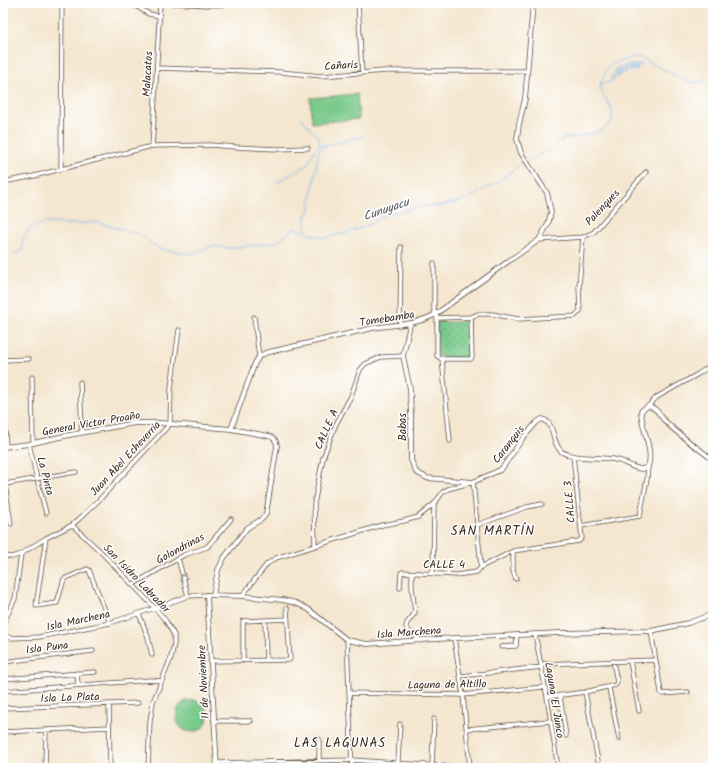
<svg xmlns="http://www.w3.org/2000/svg" width="716" height="771" font-family="Kalam,sans-serif">
	<style>
		.grass { fill: #78c98a; stroke: #5a7a54 }
		.park { fill: url(#park-dots); stroke: #5a7a54 }
		.lines { fill: none; stroke-linecap: round; stroke-linejoin: round }
		.stream { stroke: #7fb9f0; stroke-width: 1 }
		.minor-casing { stroke: #574639; stroke-width: 5 }
		.tertiary-casing { stroke: #574639; stroke-width: 5.5 }
		.minor { stroke: #fff; stroke-width: 3.5 }
		.tertiary { stroke: #fff; stroke-width: 4 }
		.oneway { stroke: #a79f9a }
		.labels { text-anchor: middle; stroke-width: 3; stroke-linejoin: round; paint-order: stroke }
		.street-label { font-size: 11px; fill: #3b2a1e; stroke: #fff }
		.water-label { font-size: 12px; font-style: italic; fill: #535c68; stroke: #fff }
		.quarter-label { font-size: 13px; letter-spacing: 1px; fill: #3b2a1e; stroke: #fff }
	</style>
	<defs>
		<pattern id="park-dots" width="8" height="8" patternUnits="userSpaceOnUse"><rect width="8" height="8" fill="#78c98a"/><path d="M2 2h.1M6 6h.1" fill="none" stroke="#64a370" stroke-width="1.8" stroke-linecap="round"/></pattern>
	</defs>
	<rect width="100%" height="100%" fill="#fff"/>
	<filter id="ink" filterUnits="userSpaceOnUse"><feTurbulence type="fractalNoise" baseFrequency=".025" numOctaves="2"/><feDisplacementMap in="SourceGraphic" scale="8" xChannelSelector="R" yChannelSelector="G"/><feConvolveMatrix kernelMatrix="1 2 1 2 8 2 1 2 1" color-interpolation-filters="sRGB"/></filter>
	<filter id="wash" filterUnits="userSpaceOnUse"><feTurbulence type="fractalNoise" baseFrequency=".012" numOctaves="4" result="noise"/><feDisplacementMap in="SourceGraphic" scale="16" xChannelSelector="R" yChannelSelector="G"/><feGaussianBlur stdDeviation="0.9" result="paint"/><feColorMatrix in="noise" values="0 0 0 0 0 0 0 0 0 0 0 0 0 0 0 0 0 1.4 0 .05"/><feComposite in="paint" operator="in"/></filter>
	<g filter="url(#wash)">
		<rect width="100%" height="100%" fill="#f4e6cf"/>
		<!-- grass -->
		<path class="grass" d="M357 94 359 119 312 123 310 98Z
			M176 716a16 16 0 1 1 32 0a16 16 0 1 1-32 0Z"/>
		<!-- park -->
		<path class="park" d="M436 322H468V358L438 357Z"/>
		<g class="lines">
			<!-- stream -->
			<path class="stream" d="M600 84 607 83 611 82V77L612 75 614 80 615 79V69H616L618 77 619 76V67L620 66 621 74H623L624 65 626 66 625 71 627 72 628 64H630V71H631L632 64H633V71H634L635 64H638L636 71 639 64H643V65
				M301 118C305 122 308 127 312 131 317 136 321 137 319 145H328
				M528 161 549 150 557 142 566 138 576 137 601 131 611 123 613 110C597 86 597 91 609 65L637 56 691 83 713 80
				M277 182 307 165 313 153 319 145
				M306 232V216L309 212 319 150 328 145 348 140 350 138 363 137
				M3 257 22 251 23 239 31 227 45 223 73 224 96 222 138 234 160 249 191 254 213 246 230 248 257 245 277 242 294 228 306 233 325 238 346 233 371 224 380 218 388 214 422 206H439L454 203 465 200 497 183 520 164 525 162"/>
		</g>
	</g>
	<g filter="url(#ink)">
		<g class="lines">
			<!-- minor casing -->
			<g class="minor-casing">
				<path id="minor" d="M131 3 149 14 159 16
					M172 3 206 5 287 3
					M358 3 362 73
					M157 68 280 72 322 76 385 71H527
					M152 146 154 118 160 3
					M61 169 62 3
					M3 182 30 177 152 146 210 145 236 147 277 149 308 148
					M539 240 583 237 594 232 646 172
					M434 263V311L437 318V356L442 359H471L472 357 471 317 437 318
					M254 317 259 357
					M471 317 478 314H492L518 319 575 316 580 311 579 287 583 237
					M400 324 401 247
					M442 359 450 441
					M3 360 29 359
					M32 377 33 442
					M80 382 82 432
					M3 395 6 447
					M648 406 657 397 698 374 713 364
					M29 444 37 479 46 513
					M11 524 5 484 76 472
					M72 525 102 553 155 608 166 621 174 635V644L171 658 153 702 150 721 148 768
					M477 525 527 507 542 504
					M581 526 640 516 647 479 648 466
					M46 538 36 606 57 603 64 579 87 569 89 570 110 623
					M315 545 314 504 323 458 335 426 351 396 360 370 365 364 381 357 403 356
					M513 551V571L516 579
					M3 556 12 557 21 554 46 538 72 525 78 520 100 499 170 424 171 388 179 330
					M178 558 188 596
					M412 573V587L415 613 407 623 406 627C409 634 416 633 420 641
					M433 574 434 504
					M132 585 184 555 207 547 231 519
					M400 588 401 573 402 572 456 575 477 572 481 567 513 551 579 541 582 538 573 456
					M242 596 267 564 276 558 382 525 404 521 418 517 434 504 443 492 448 489 473 482 481 567
					M139 614 148 637 152 655
					M265 620 266 660
					M3 624 15 599 21 554
					M651 631 661 692 662 694 688 692
					M535 634 547 697 558 768
					M3 635 11 638 39 637 110 623 155 608 188 596 207 595
					M454 638 463 695 470 768
					M347 640 352 768
					M501 647 516 646 517 635
					M211 661 289 660 290 659 287 608
					M243 661V621L288 619
					M630 661 639 711
					M3 662 93 651
					M541 664 655 660
					M77 673 78 685
					M461 676 542 667
					M3 679 95 672
					M609 688 619 739
					M3 691 151 680 162 681
					M585 692 598 761
					M349 693 463 695 544 687
					M560 696 566 736
					M547 697 585 692 616 685 617 682 613 661
					M109 704 110 768
					M3 708 138 703
					M214 721H251
					M467 729 550 721
					M3 732 109 727
					M319 761V739
					M398 762 400 724
					M216 763 352 760 470 768
					M432 765 434 719
					M45 768 46 730"/>
			</g>
			<!-- tertiary casing -->
			<g class="tertiary-casing">
				<path id="tertiary" d="M410 324 403 356 410 389 411 417V460L416 472 427 478 473 482 500 470 503 467 523 438 537 422 542 419C556 423 551 444 562 452 576 460 601 456 617 460 626 462 633 469 643 469L648 466C654 451 641 427 641 411L648 406C657 408 659 414 664 420 678 435 697 447 713 460
					M231 429 255 363 259 357 265 353C301 345 337 336 373 328 396 324 414 326 436 314L510 260 539 240 548 224 551 212 547 193 521 153 517 139 519 124 525 99 533 3
					M3 447 29 444 64 436 135 423H160L231 429 269 436C275 438 276 440 277 446L266 514 262 519 247 528 224 558 218 570 213 595
					M217 768 207 595 242 596 283 600 296 603 308 609 347 640 367 644 436 639 560 633 651 631 688 623 713 614"/>
			</g>
			<!-- minor -->
			<use href="#minor" class="minor"/>
			<!-- tertiary -->
			<use href="#tertiary" class="tertiary"/>
		</g>
		<!-- one-way arrows -->
		<defs><path id="oneway-chevron" d="M-2-3.5L2.5 0L-2 3.5" fill="none" stroke-width="1.6" stroke-linecap="round" stroke-linejoin="round"/></defs>
		<use class="oneway" href="#oneway-chevron" transform="translate(183 577) rotate(-105)"/>
	</g>
	<g class="labels">
		<!-- street labels -->
		<g class="street-label">
			<text transform="translate(341 65) rotate(-4)" y="4">Cañaris</text>
			<text transform="translate(147 74) rotate(-87)" y="4">Malacatos</text>
			<text transform="translate(602 207) rotate(-47)" y="4">Palenques</text>
			<text transform="translate(387 318) rotate(-9)" y="4">Tomebamba</text>
			<text transform="translate(91 423) rotate(-10)" y="4">General Victor Proaño</text>
			<text transform="translate(402 427) rotate(-90)" y="4">Babas</text>
			<text transform="translate(326 429) rotate(-66)" y="4">CALLE A</text>
			<text transform="translate(508 444) rotate(-52)" y="4">Caranquis</text>
			<text transform="translate(125 458) rotate(-47)" y="4">Juan Abel Echeverria</text>
			<text transform="translate(46 476) rotate(76)" y="4">La Pinta</text>
			<text transform="translate(569 502) rotate(-95)" y="4">CALLE 3</text>
			<text transform="translate(180 548) rotate(-28)" y="4">Golondrinas</text>
			<text x="444" y="568">CALLE 4</text>
			<text transform="translate(137 578) rotate(46)" y="4">San Isidro Labrador</text>
			<text transform="translate(78 620) rotate(-12)" y="4">Isla Marchena</text>
			<text transform="translate(409 632) rotate(-4)" y="4">Isla Marchena</text>
			<text transform="translate(47 647) rotate(-7)" y="4">Isla Puna</text>
			<text transform="translate(203 682) rotate(-93)" y="4">11 de Noviembre</text>
			<text transform="translate(447 684) rotate(-1)" y="4">Laguna de Altillo</text>
			<text transform="translate(70 697) rotate(-2)" y="4">Isla La Plata</text>
			<text transform="translate(555 700) rotate(81)" y="4">Laguna El Junco</text>
		</g>
		<!-- water labels -->
		<g class="water-label">
			<text transform="translate(386 209) rotate(-19)" y="4">Cunuyacu</text>
		</g>
		<!-- quarter labels -->
		<g class="quarter-label">
			<text x="493" y="535">SAN MARTÍN</text>
			<text x="340" y="747">LAS LAGUNAS</text>
		</g>
	</g>
	<!-- margin -->
	<rect width="716" height="771" fill="none" stroke="#fff" stroke-width="16"/>
</svg>
